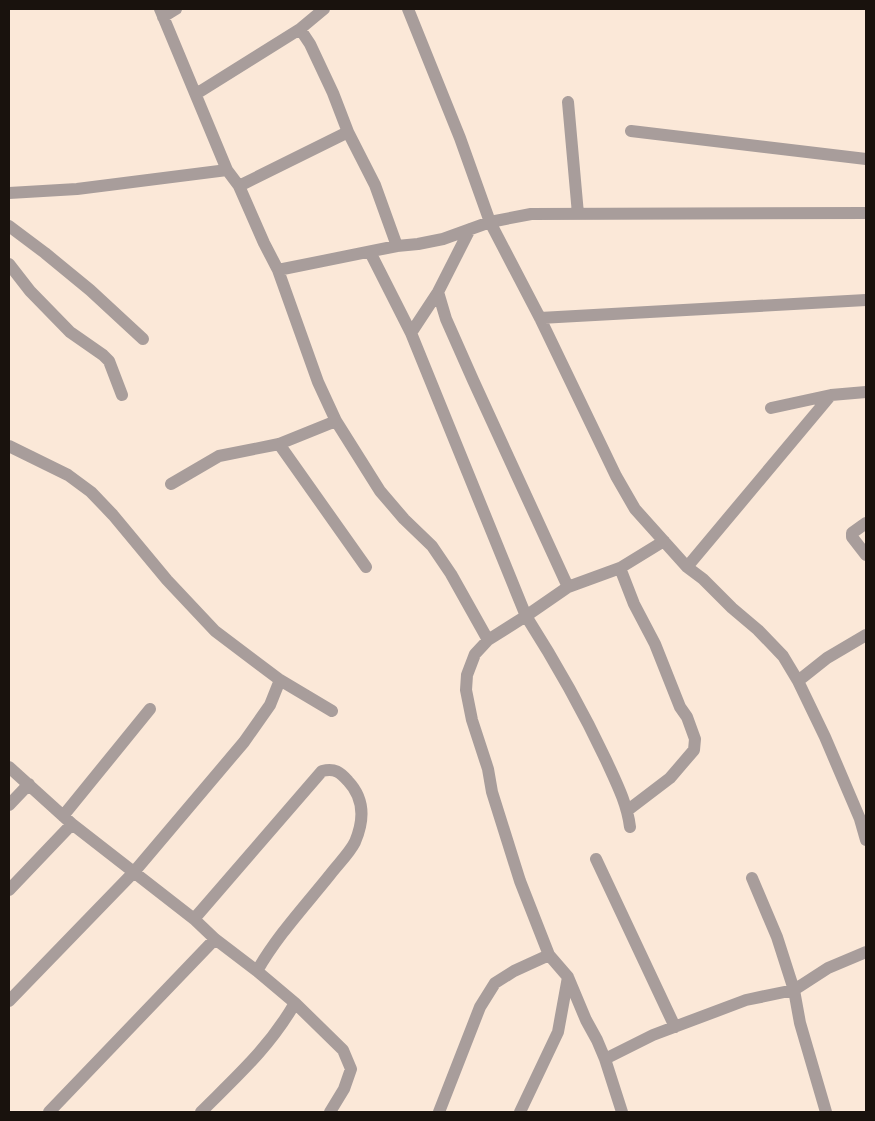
<svg xmlns="http://www.w3.org/2000/svg" width="875" height="1121" font-family="Inter,sans-serif">
	<style>
		.lines { fill: none; stroke-linecap: round; stroke-linejoin: round }
		.minor { stroke: #a89d9b; stroke-width: 12 }
	</style>
	<rect width="100%" height="100%" fill="#fbe8d8"/>
	<g class="lines">
		<!-- minor -->
		<path class="minor" d="M160 9 227 170 239 186 264 243 278 270 318 382 336 421 380 491 404 519 432 546 451 574 488 640
			M408 9 460 138 490 222 540 318 616 476 635 509 687 567 703 579 732 608 758 630 783 656 798 681 825 737 860 819 866 840
			M163 17 176 9
			M300 29 324 9
			M196 94 300 29 310 44 333 93 348 132 375 185 397 246
			M568 102 578 214
			M631 131 866 159
			M239 186 348 132
			M9 193 77 189 227 170
			M9 226 45 253 90 290 143 339
			M470 229 438 292 411 333 526 616 488 640 475 654 467 675 466 690 472 720 488 769 492 792 520 881 549 955 568 977 586 1020 597 1040 605 1059
			M370 252 411 333
			M9 264 30 291 70 332 103 355 109 361 122 395
			M278 270 397 246 418 244 443 239 490 222 531 214 866 213
			M438 292 446 319 473 380 568 587
			M540 318 866 300
			M771 408 831 395 866 392
			M279 444 366 567
			M9 446 68 475 91 492 113 515 167 580 215 631 280 680 332 711
			M171 484 219 456 279 444 336 421
			M866 523 852 533V537L866 555
			M687 567 831 395
			M620 568 634 604 655 644 680 707 687 717 695 739 694 750 670 778 628 810
			M798 681 827 658 866 635
			M9 767 72 824 194 919 215 939 257 971 295 1003 343 1050 351 1069 344 1089 330 1112
			M9 805 29 784
			M63 816 150 709
			M630 827C627 803 616 782 606 760 582 709 556 663 526 616L568 587 620 568 664 541
			M596 859 675 1027
			M752 878 777 937 794 990 800 1023 826 1112
			M9 890 72 824
			M194 919 322 771C335 768 340 772 348 781 365 799 364 821 355 842 349 854 337 865 329 876 304 907 277 936 257 971
			M9 1001 134 872 244 742 270 705 280 680
			M49 1112 215 939
			M201 1112C237 1076 269 1048 295 1003
			M439 1112 480 1007 495 983 514 971 549 955
			M520 1112 558 1032 568 977
			M622 1112 605 1059 653 1035 746 1000 794 990 828 968 866 952"/>
	</g>
	<!-- border -->
	<rect width="875" height="1121" fill="none" stroke="#19120d" stroke-width="20"/>
</svg>
